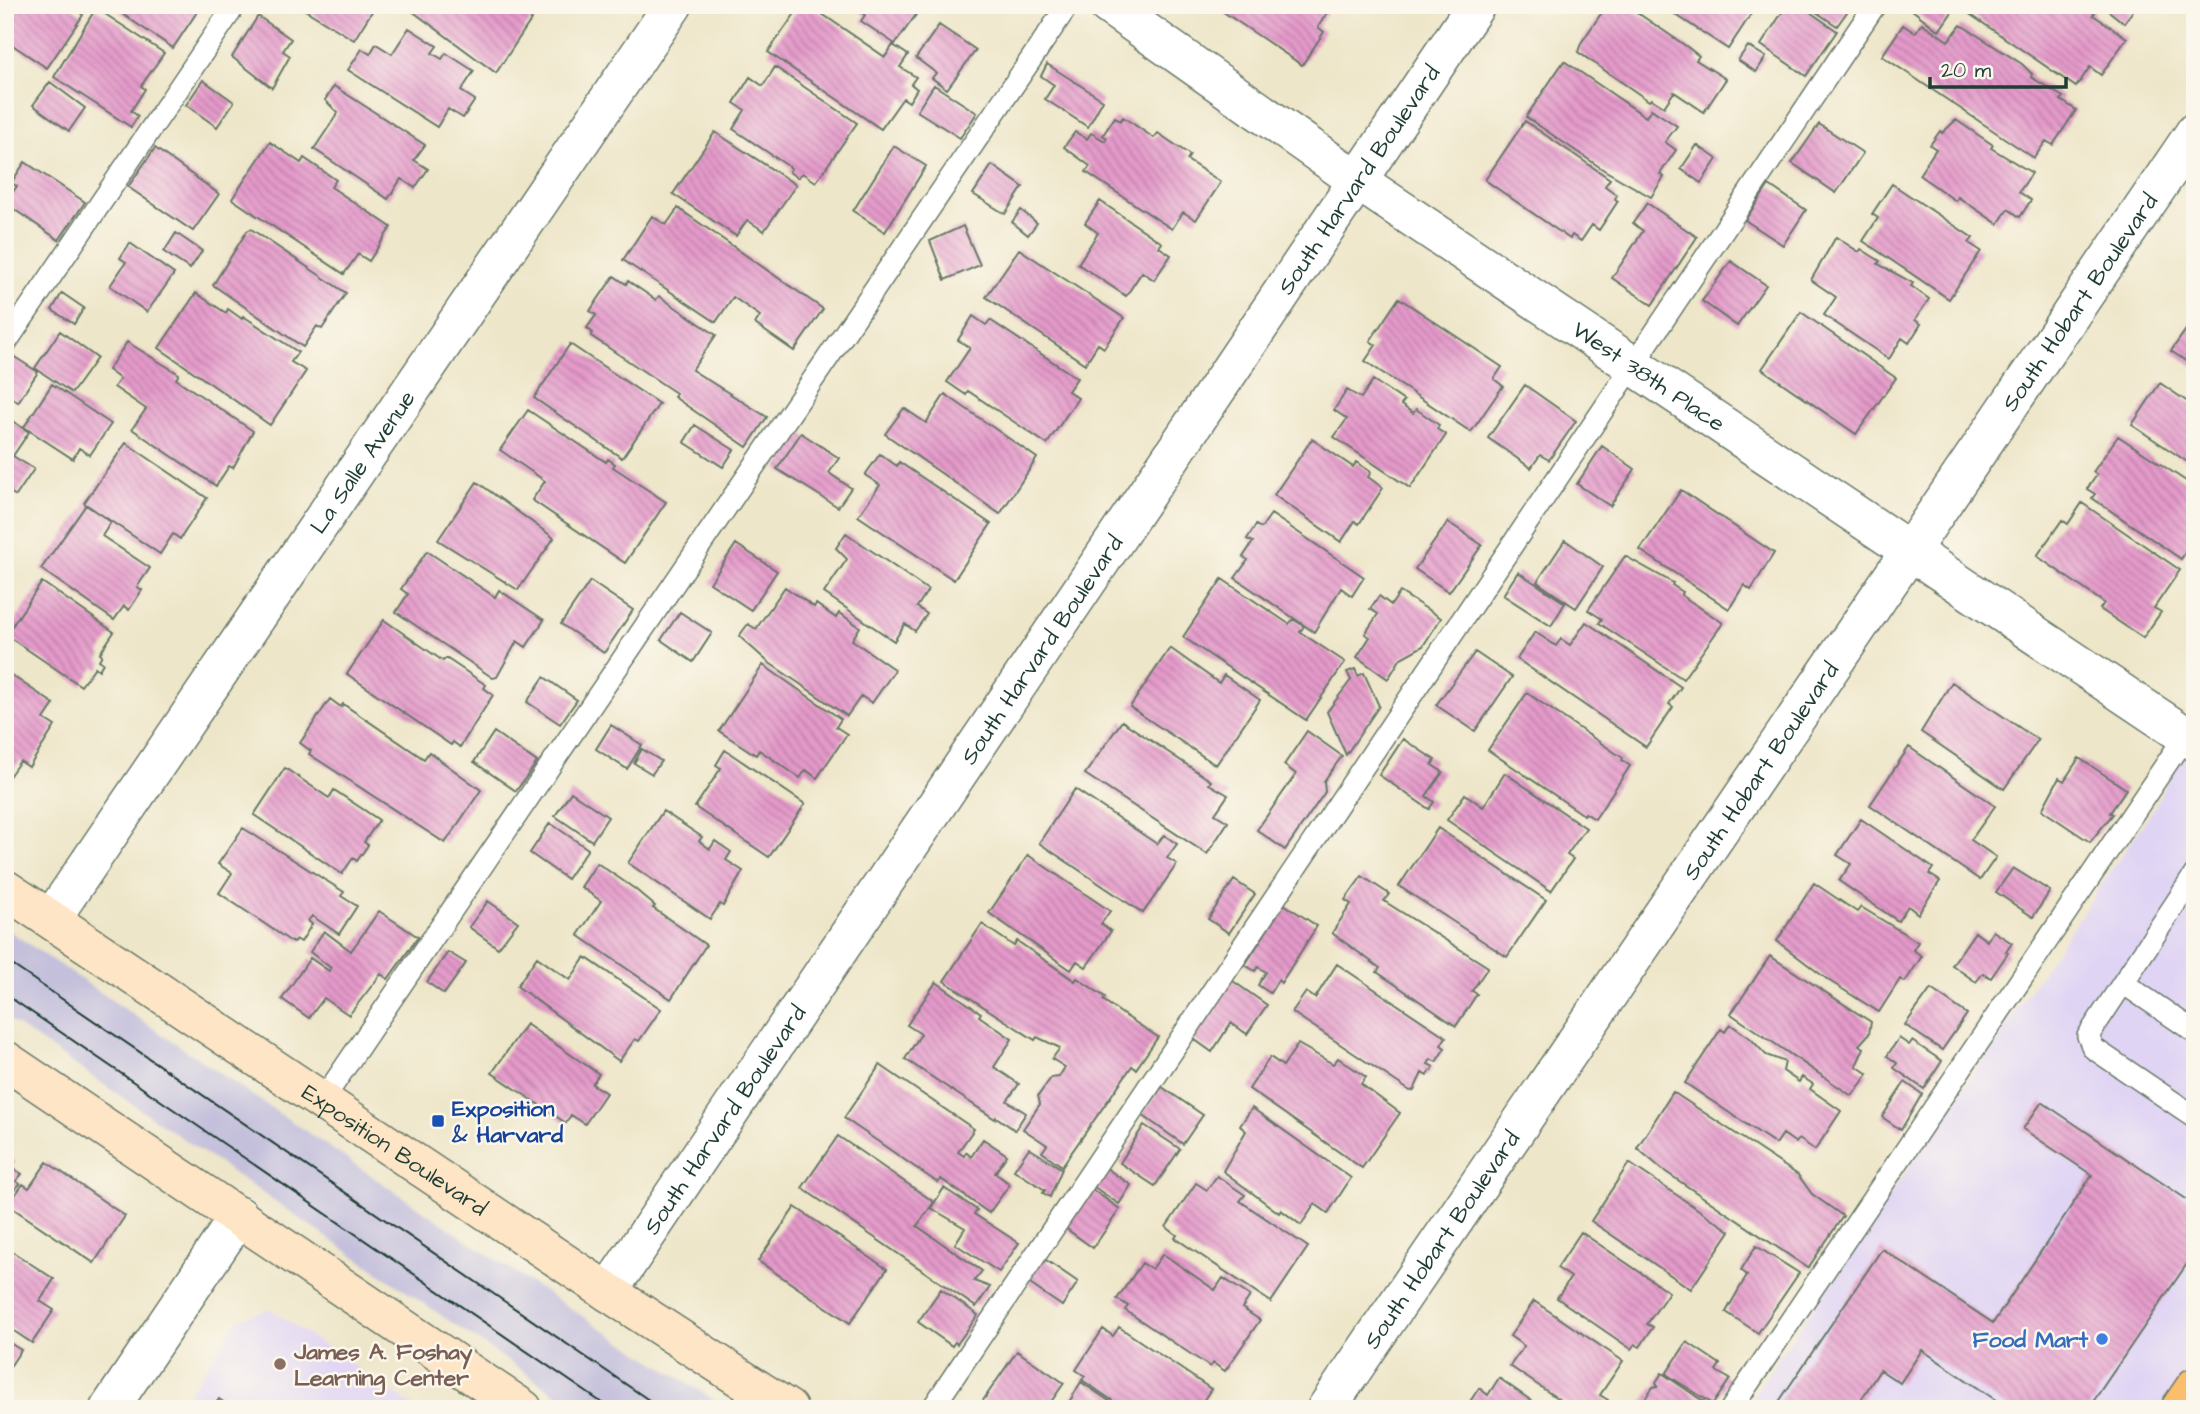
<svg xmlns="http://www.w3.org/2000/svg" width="2200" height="1414" font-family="'Architects Daughter',sans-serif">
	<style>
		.built { fill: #e0d4f4 }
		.railway { fill: #c4c0db }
		.building { fill: url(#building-back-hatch) }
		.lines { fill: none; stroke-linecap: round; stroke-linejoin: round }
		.lane-casing { stroke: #677868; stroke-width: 24 }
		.street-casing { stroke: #677868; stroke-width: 41 }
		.secondary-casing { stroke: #677868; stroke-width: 41 }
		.primary-casing { stroke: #677868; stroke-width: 41 }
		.lane { stroke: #fff; stroke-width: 21 }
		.street { stroke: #fff; stroke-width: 38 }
		.secondary { stroke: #fde5c5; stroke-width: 38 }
		.primary { stroke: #fabe6d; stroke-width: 38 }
		.tram { stroke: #1f3d34; stroke-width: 2 }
		.transit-dot { fill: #1a4fb4; stroke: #fbf7ec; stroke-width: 2.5 }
		.shop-dot { fill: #3f7fe0; stroke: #fbf7ec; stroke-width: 2.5 }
		.education-dot { fill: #8d6e63; stroke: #fbf7ec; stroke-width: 2.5 }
		.labels { text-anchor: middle; stroke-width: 5; stroke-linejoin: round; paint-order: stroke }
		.street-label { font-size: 23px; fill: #1f3d34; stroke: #fbf7ec }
		.transit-label { font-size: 23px; font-weight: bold; fill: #164399; stroke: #fbf7ec; text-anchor: start }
		.shop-label { font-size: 23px; font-weight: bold; fill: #366cbe; stroke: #fbf7ec; text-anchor: end }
		.education-label { font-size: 23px; font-weight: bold; fill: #785e54; stroke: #fbf7ec; text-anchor: start }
	</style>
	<defs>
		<pattern id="building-back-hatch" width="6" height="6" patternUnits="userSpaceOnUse" patternTransform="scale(1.75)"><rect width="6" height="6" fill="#e59aca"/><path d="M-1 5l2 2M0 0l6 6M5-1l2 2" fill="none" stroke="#b97fa5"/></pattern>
	</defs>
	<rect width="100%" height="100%" fill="#fbf7ec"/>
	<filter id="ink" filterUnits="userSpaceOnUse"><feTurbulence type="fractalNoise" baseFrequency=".0143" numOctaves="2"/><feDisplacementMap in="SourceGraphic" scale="14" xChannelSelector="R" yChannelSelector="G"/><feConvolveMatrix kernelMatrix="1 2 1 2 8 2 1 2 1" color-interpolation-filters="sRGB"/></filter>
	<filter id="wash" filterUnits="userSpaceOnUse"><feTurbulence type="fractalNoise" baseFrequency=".00686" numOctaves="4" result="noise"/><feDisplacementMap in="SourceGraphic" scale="28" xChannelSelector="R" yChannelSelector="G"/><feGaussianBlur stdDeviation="1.57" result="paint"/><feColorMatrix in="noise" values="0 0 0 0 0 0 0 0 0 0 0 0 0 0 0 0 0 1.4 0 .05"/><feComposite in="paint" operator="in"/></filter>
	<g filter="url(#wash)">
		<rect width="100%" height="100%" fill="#eee6c9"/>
		<!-- built -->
		<path class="built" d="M2195 722V1409H1744L2156 805 2186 736Z
			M270 1309 417 1409H178L239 1319Z"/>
		<!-- railway -->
		<path class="railway" d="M5 928 526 1280 728 1409H578L5 1017Z"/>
		<g id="blocks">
			<!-- building -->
			<path class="building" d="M5 5H68L83 15 47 68 5 40Z
				M109 5H193L199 9 173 48Z
				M297 5H376L354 40Z
				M404 5H514L533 17 496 73Z
				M801 5H809L885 57 893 45 908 55 900 67 916 77 911 84 917 89 909 102 903 98 881 129 768 52Z
				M850 5H923L895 44 861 21 865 15Z
				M1213 5H1332L1318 27 1324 32 1302 65Z
				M1607 5H1626L1686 46 1699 56 1696 60 1726 79 1704 112 1674 92 1664 107 1651 99 1649 101 1578 52 1581 43Z
				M1661 5H1757L1728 49Z
				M1787 5H1800L1837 31 1806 76 1761 45Z
				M1812 5H1852L1837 26 1810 8Z
				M1906 5H1948L1954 9 1939 31Z
				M1962 5H2085L2095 12 2093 15 2127 38 2101 75 2090 67 2076 87 1961 8Z
				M2101 5H2137L2124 23Z
				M96 8 164 53 141 86 145 89 131 111 138 116 131 127 54 77Z
				M258 16 291 39 283 51 290 56 272 88 232 57Z
				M1922 23 1948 41 1961 25 2022 64 2032 74 2031 77 2063 97 2061 100 2076 110 2053 145 2046 141 2034 158 1882 56 1903 25 1915 33Z
				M939 25 976 50 947 89 932 78 936 73 916 58Z
				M409 28 437 46 432 53 442 59 446 53 474 71 461 91 475 100 463 118 448 109 437 127 348 70 362 49 370 54 376 44 392 54Z
				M1748 46 1766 57 1756 72 1738 60Z
				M1564 61 1646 117 1651 109 1677 126 1665 142 1676 150 1660 174 1664 177 1651 197 1604 170 1526 117Z
				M1047 64 1103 100 1088 127 1045 99 1054 85 1041 76Z
				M775 67 857 123 816 182 802 173 798 178 789 172 791 168 733 129 745 110 734 103 750 77 763 86Z
				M203 80 234 102 217 127 186 105Z
				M50 82 85 108 69 131 33 105Z
				M934 85 977 113 960 138 917 111Z
				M334 86 425 145 414 160 428 169 415 188 401 179 388 199 314 149 338 113 325 100Z
				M1115 117 1120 121 1123 117 1154 138 1158 133 1190 155 1187 160 1221 182 1196 220 1183 212 1172 229 1086 172 1090 166 1064 147 1075 132 1087 139 1091 133 1105 141 1107 138 1103 135Z
				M1956 120 1993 145 1991 148 2032 173 2019 192 2031 200 2020 217 2008 209 1998 224 1958 197 1956 201 1919 175 1936 149 1930 145 1940 131 1942 133Z
				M1525 121 1610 179 1605 186 1617 195 1615 199 1618 201 1599 230 1592 225 1581 241 1572 235 1570 239 1485 180Z
				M1819 124 1863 153 1836 193 1792 163Z
				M715 132 796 185 764 231 747 220 736 236 673 194Z
				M270 142 301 163 304 158 336 180 331 187 391 227 369 261 358 254 344 274 232 199Z
				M1697 145 1717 159 1701 183 1681 169Z
				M894 146 926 166 885 232 853 211Z
				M155 148 219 194 193 231 128 187Z
				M25 162 85 202 59 240 5 203 17 186 11 183Z
				M992 165 1023 187 1005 214 973 194Z
				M1892 184 1973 238 1969 243 1981 251 1949 299 1863 241 1878 218 1872 214Z
				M1769 185 1806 210 1783 245 1745 220Z
				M1100 201 1162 243 1159 247 1171 255 1154 280 1142 272 1126 296 1078 264 1098 233 1085 223Z
				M1647 203 1697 237 1652 305 1612 278 1643 231 1633 223Z
				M678 208 823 309 794 351 755 324 760 316 733 297 716 322 623 260 652 216 666 225Z
				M1021 210 1037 223 1028 235 1012 222Z
				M963 226 980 265 945 280 930 241Z
				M251 229 346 293 322 329 317 326 303 347 213 285 247 231Z
				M176 233 202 251 190 269 164 252Z
				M1836 237 1859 252 1861 249 1880 261 1878 264 1913 283 1911 286 1929 299 1915 320 1921 324 1909 343 1902 338 1889 359 1824 315 1836 297 1811 280Z
				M130 243 174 274 147 312 110 286 126 262 120 258Z
				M1019 249 1124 318 1104 348 1098 344 1085 364 986 297Z
				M1731 261 1766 285 1737 326 1702 301Z
				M614 276 626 284 628 281 656 300 659 296 716 335 692 370 767 417 747 447 674 397 676 393 591 336 593 333 587 328 596 315 590 311Z
				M62 293 84 308 74 324 52 310Z
				M196 293 226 313 228 309 242 319 243 316 298 352 291 362 306 371 270 425 159 348Z
				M1399 298 1502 367 1494 379 1503 386 1471 432 1365 361 1376 345 1370 341Z
				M1801 312 1896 378 1856 434 1762 369Z
				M973 316 986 325 990 320 1077 378 1068 391 1078 398 1047 444 968 391 966 395 947 382 970 348 958 340Z
				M2195 317V367L2171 351Z
				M60 331 97 358 72 393 35 368Z
				M127 342 179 374 176 379 253 431 233 468 229 466 216 486 132 429 146 409 114 387 120 379 108 370Z
				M570 344 659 404 622 458 534 398Z
				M13 356 38 372 18 402 5 393V368Z
				M1373 380 1404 401 1401 405 1413 413 1416 409 1439 425 1437 429 1446 435 1410 488 1334 437 1347 419 1334 410 1347 390 1361 398Z
				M2160 383 2195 407V467L2132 425Z
				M52 384 111 424 90 455 79 448 73 459 24 427Z
				M1525 385 1576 421 1549 460 1540 455 1531 468 1488 438Z
				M945 394 1037 458 1000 514 885 434 904 408 926 423Z
				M528 410 606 462 608 459 615 464 613 467 666 502 625 563 532 500 545 481 500 450Z
				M5 416 29 432 13 456 34 469 16 496 5 489Z
				M695 425 734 450 723 467 684 442Z
				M801 433 839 458 829 473 851 488 838 507 777 469Z
				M2118 436 2195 487V538L2181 559 2092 498 2095 494 2087 489 2097 475 2093 472Z
				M1312 439 1353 467 1356 462 1371 472 1368 477 1383 488 1359 524 1355 521 1341 542 1274 495Z
				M126 443 207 498 180 539 173 534 160 554 84 503Z
				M1602 446 1635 469 1610 506 1577 484Z
				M880 454 897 466 899 462 991 524 954 580 858 516 880 485 865 475Z
				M477 482 554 538 518 590 438 540Z
				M1681 490 1774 553 1751 590 1744 585 1729 609 1640 550Z
				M2082 503 2180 570 2154 608 2161 612 2143 638 2100 609 2104 603 2037 556 2062 520 2068 524Z
				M86 505 111 522 102 536 150 568 137 587 142 590 129 610 124 606 114 620 41 569Z
				M1271 514 1364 577 1352 596 1341 588 1314 632 1235 578 1248 560 1243 557 1253 542 1247 539 1256 525 1261 528Z
				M1448 522 1482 545 1449 592 1415 569Z
				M846 533 928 590 917 607 927 614 915 631 905 624 894 641 824 593 847 559 836 548Z
				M1565 540 1603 567 1576 608 1537 582Z
				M736 544 777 571 751 610 710 583Z
				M427 551 495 597 499 590 544 620 526 647 517 641 497 677 493 678 396 612 408 594 401 589Z
				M1625 556 1673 583 1672 585 1683 592 1681 595 1723 623 1683 679 1599 623 1602 619 1588 610Z
				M1518 572 1565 603 1551 626 1503 595Z
				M1222 579 1289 624 1293 619 1304 626 1300 632 1345 662 1306 720 1183 637Z
				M590 581 633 610 604 653 561 624Z
				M42 582 114 632 100 653 102 655 99 660 103 663 99 670 95 667 81 686 6 635Z
				M785 587 814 607 816 604 836 618 839 613 860 627 852 640 895 670 872 703 861 696 847 716 768 662 739 636 748 624 756 629Z
				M1400 592 1441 618 1423 646 1401 658 1388 679 1357 657 1370 637 1365 634 1378 614 1370 609 1379 596 1391 605Z
				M680 612 712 633 693 662 661 640Z
				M384 620 443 661 446 658 486 685 484 688 493 695 460 747 453 742 451 745 347 674Z
				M1586 622 1681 687 1669 704 1673 707 1646 747 1517 659 1535 632 1556 646 1561 639 1570 645Z
				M1170 648 1219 683 1224 675 1260 700 1216 765 1130 707Z
				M1475 652 1512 677 1475 731 1436 705Z
				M763 665 841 719 836 727 847 734 817 778 806 770 800 778 759 750 756 755 719 731Z
				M1355 669 1358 676 1364 673 1379 706 1346 755 1327 712 1351 680 1347 672Z
				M5 671 54 704 44 719 55 726 29 767 20 761 5 782Z
				M544 677 577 700 560 724 527 702Z
				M1952 682 2038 740 2004 789 1921 732Z
				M1527 693 1623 758 1622 760 1630 766 1595 819 1585 813 1584 815 1488 750Z
				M330 699 341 707 343 704 424 759 429 752 481 790 445 843 309 754 311 751 300 743Z
				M1122 721 1211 781 1209 784 1228 795 1215 814 1228 822 1207 854 1085 774Z
				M611 725 642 745 627 769 596 749Z
				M1307 731 1342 756 1324 781 1325 792 1285 850 1257 830 1296 774 1284 765Z
				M494 732 537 762 516 791 474 762Z
				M1403 739 1435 760 1432 765 1443 772 1426 796 1434 802 1429 809 1379 775Z
				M1909 747 1995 806 1971 840 1996 857 1980 880 1870 805Z
				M642 749 661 761 652 774 634 763Z
				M725 750 805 804 769 857 695 807 721 768 716 765Z
				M2079 758 2126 789 2110 813 2113 814 2090 842 2042 810 2059 778 2064 781Z
				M285 768 329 798 334 790 379 820 364 842 368 845 357 861 353 858 342 874 254 815Z
				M1505 773 1586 828 1567 855 1573 859 1551 891 1447 820 1465 794 1483 807Z
				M1075 789 1157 844 1164 835 1177 844 1167 858 1177 864 1143 913 1039 843Z
				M571 792 608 817 592 841 555 816Z
				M663 811 702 837 699 841 710 849 715 841 731 852 726 860 743 871 723 906 720 904 710 919 628 863Z
				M1861 819 1933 868 1929 874 1940 881 1918 914 1908 906 1898 921 1839 881 1851 864 1837 855Z
				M550 823 588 849 567 879 530 853Z
				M243 828 344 892 341 896 357 906 339 934 312 916 308 921 312 924 301 942 296 939 293 943 219 893 232 873 218 864Z
				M1438 828 1546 900 1507 957 1399 886Z
				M1028 855 1110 911 1101 924 1111 931 1086 967 1077 961 1071 970 989 913Z
				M597 863 635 889 655 906 653 908 706 945 671 999 578 935 601 901 581 887Z
				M2013 868 2050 891 2033 917 1996 892Z
				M1362 876 1389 894 1384 901 1488 967 1472 991 1477 994 1456 1026 1377 972 1380 968 1332 933 1351 904 1345 900Z
				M1234 880 1255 894 1229 933 1208 919Z
				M1814 883 1857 912 1861 907 1918 942 1913 950 1922 956 1905 982 1900 979 1879 1012 1828 980 1777 941Z
				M488 901 518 922 498 948 469 927Z
				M1284 904 1317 926 1281 983 1278 980 1270 993 1258 985 1266 972 1258 967 1255 971 1245 965Z
				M379 911 418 937 388 979 381 974 349 1015 324 998 309 1018 282 999 310 958 329 971 331 968 310 952 324 931 351 951Z
				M982 924 1014 946 1017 941 1075 981 1077 978 1105 997 1103 1000 1121 1013 1158 1037 1136 1069 1132 1066 1062 1166 1042 1152 1047 1145 1023 1129 1040 1104 1038 1096 1051 1078 1059 1077 1065 1067 1052 1059 1060 1048 1037 1037 1035 1040 944 981Z
				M1993 931 2012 943 2006 952 2008 953 1991 978 1983 973 1976 982 1952 965 1975 932 1987 941Z
				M448 952 466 963 444 994 427 982Z
				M1770 956 1871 1022 1869 1034 1859 1045 1864 1048 1856 1066 1868 1074 1852 1096 1731 1014Z
				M537 957 570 980 585 957 661 1009 639 1041 635 1039 619 1061 517 986Z
				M1337 964 1446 1037 1441 1045 1445 1048 1436 1062 1431 1059 1428 1064 1434 1067 1427 1076 1422 1073 1414 1090 1410 1091 1292 1012 1306 992 1315 998Z
				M1230 979 1267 1005 1247 1034 1231 1023 1212 1052 1191 1037Z
				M936 982 981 1013 979 1016 1012 1039 994 1067 1019 1084 1007 1101 1026 1113 1015 1130 996 1117 995 1119 905 1059 921 1034 907 1025Z
				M1931 989 1967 1014 1942 1050 1905 1025Z
				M526 1024 599 1074 592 1084 606 1093 585 1124 571 1115 566 1123 492 1073Z
				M1730 1024 1751 1039 1766 1055 1785 1062 1783 1071 1799 1082 1802 1077 1813 1084 1810 1089 1841 1111 1815 1150 1799 1139 1796 1143 1783 1134 1776 1144 1685 1083 1721 1029 1725 1032Z
				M1899 1038 1909 1045 1912 1041 1942 1061 1924 1089 1894 1068 1897 1063 1887 1056Z
				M1298 1044 1333 1064 1338 1058 1366 1077 1361 1084 1400 1113 1362 1168 1249 1089 1270 1057 1283 1066Z
				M880 1065 974 1129 958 1152 964 1156 966 1152 971 1157 983 1139 1007 1155 995 1173 1010 1184 989 1213 941 1179 938 1183 844 1118Z
				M1905 1082 1922 1094 1901 1130 1882 1117Z
				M1162 1087 1203 1115 1183 1144 1142 1115Z
				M1673 1092 1798 1175 1812 1194 1843 1216 1808 1268 1663 1170 1637 1148Z
				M2042 1102 2195 1205V1252L2088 1409H2009L1922 1350 1900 1383 1880 1370 1855 1409H1774L1882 1249 1993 1323 2092 1175 2023 1129Z
				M1252 1108 1351 1178 1328 1213 1315 1204 1301 1225 1281 1210 1279 1213 1223 1171 1246 1131 1240 1126Z
				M1144 1125 1180 1149 1155 1186 1120 1163Z
				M838 1136 934 1202 917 1226 982 1271 974 1281 990 1287 976 1307 802 1188Z
				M1029 1148 1062 1169 1050 1197 1043 1193 1045 1190 1014 1170Z
				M5 1154 15 1162 11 1167 22 1174 16 1181 20 1184 5 1198Z
				M47 1162 125 1216 94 1263 8 1205 23 1184 29 1188Z
				M1629 1163 1730 1231 1691 1289 1591 1221Z
				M1106 1168 1131 1185 1119 1204 1094 1187Z
				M1217 1176 1245 1195 1240 1201 1308 1247 1271 1302 1175 1238 1177 1235 1166 1227 1196 1183 1207 1190Z
				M944 1188 977 1210 974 1214 1019 1243 999 1272 955 1244 965 1228 931 1208Z
				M1090 1188 1120 1209 1093 1248 1064 1227Z
				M795 1207 887 1269 850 1323 758 1261Z
				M1581 1232 1669 1292 1647 1324 1653 1327 1640 1347 1635 1344 1631 1349 1557 1298 1571 1277 1557 1268Z
				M1756 1246 1799 1273 1758 1333 1726 1312 1747 1275 1741 1270Z
				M5 1247 54 1279 40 1301 54 1310 32 1343 5 1325Z
				M1163 1254 1215 1290 1223 1278 1250 1296 1242 1308 1260 1320 1225 1371 1213 1363 1210 1367 1125 1310 1128 1306 1117 1299 1142 1263 1152 1269Z
				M1043 1258 1078 1282 1062 1306 1027 1282Z
				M941 1289 978 1315 957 1344 955 1342 952 1346 918 1322Z
				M1534 1301 1623 1361 1600 1395 1608 1400 1602 1409H1573L1510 1366 1524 1346 1510 1336Z
				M1119 1327 1211 1389 1198 1409H1125L1082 1380 1085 1376 1076 1370 1103 1329 1113 1336Z
				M5 1340 21 1350 5 1374Z
				M1687 1342 1720 1364 1716 1371 1730 1379 1713 1404 1666 1374Z
				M1017 1351 1064 1383 1046 1409H992L982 1402Z
				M1662 1373 1712 1407 1711 1409H1643L1642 1403 1653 1387 1658 1386 1656 1382Z
				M1499 1378 1543 1409H1465L1479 1388 1488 1395Z
				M1081 1382 1121 1409H1065Z
				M219 1399 233 1409H212Z"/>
		</g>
	</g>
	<g filter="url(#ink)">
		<use href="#blocks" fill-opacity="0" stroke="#677868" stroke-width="2"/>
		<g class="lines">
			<!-- lane casing -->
			<g class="lane-casing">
				<path id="lane" d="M5 344 235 5
					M2195 874 2088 1036 2093 1048 2195 1117
					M2123 983 2195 1032
					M322 1101 1068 5
					M932 1409 1875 5
					M1731 1409 2190 729"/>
			</g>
			<!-- street casing -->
			<g class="street-casing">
				<g id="street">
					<path id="s1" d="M1108 5 1358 181 2195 742"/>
					<path id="s2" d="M51 919 673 5"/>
					<path id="s3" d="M608 1292 1476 5"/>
					<path d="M109 1409 239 1216"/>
					<path id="s4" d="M1326 1409 2195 132"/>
				</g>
			</g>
			<!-- secondary casing -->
			<g class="secondary-casing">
				<g id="secondary">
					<path id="s5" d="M5 889 608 1292 788 1409"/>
					<path d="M5 1060 523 1409"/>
				</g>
			</g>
			<!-- primary casing -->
			<g class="primary-casing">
				<path id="primary" d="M2180 1409 2195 1387"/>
			</g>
			<!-- lane -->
			<use href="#lane" class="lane"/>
			<!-- street -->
			<use href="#street" class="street"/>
			<!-- secondary -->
			<use href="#secondary" class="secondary"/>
			<!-- primary -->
			<use href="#primary" class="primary"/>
			<!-- tram -->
			<path class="tram" d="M5 960 662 1409
				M5 994 611 1409"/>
		</g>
	</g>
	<!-- markers -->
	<rect class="transit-dot" x="431" y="1114" width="14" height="14" rx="3.5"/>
	<circle class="shop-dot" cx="2102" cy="1339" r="7"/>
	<circle class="education-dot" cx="280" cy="1364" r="7"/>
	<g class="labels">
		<!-- street labels -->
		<g class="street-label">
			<text dy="8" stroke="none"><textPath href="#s3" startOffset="1342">South Harvard Boulevard</textPath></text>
			<text dy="8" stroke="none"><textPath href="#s4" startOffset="1339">South Hobart Boulevard</textPath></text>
			<text dy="8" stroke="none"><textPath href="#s1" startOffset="656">West 38th Place</textPath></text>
			<text dy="8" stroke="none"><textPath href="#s2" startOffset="553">La Salle Avenue</textPath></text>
			<text dy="8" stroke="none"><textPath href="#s3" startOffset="775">South Harvard Boulevard</textPath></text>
			<text dy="8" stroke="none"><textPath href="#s4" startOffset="772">South Hobart Boulevard</textPath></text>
			<text dy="8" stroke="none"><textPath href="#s3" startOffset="208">South Harvard Boulevard</textPath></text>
			<text dy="8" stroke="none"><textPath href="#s5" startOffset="469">Exposition Boulevard</textPath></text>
			<text dy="8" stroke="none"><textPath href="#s4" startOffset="205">South Hobart Boulevard</textPath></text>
		</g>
		<!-- transit labels -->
		<g class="transit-label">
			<text x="452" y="1116">Exposition<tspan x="452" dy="26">&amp; Harvard</tspan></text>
		</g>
		<!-- shop labels -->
		<g class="shop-label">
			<text x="2088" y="1347">Food Mart</text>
		</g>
		<!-- education labels -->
		<g class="education-label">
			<text x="294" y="1359">James A. Foshay<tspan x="294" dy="26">Learning Center</tspan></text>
		</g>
	</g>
	<!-- margin -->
	<rect width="2200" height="1414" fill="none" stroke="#fbf7ec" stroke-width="28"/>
	<!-- scale -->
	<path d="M1930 77v10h136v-10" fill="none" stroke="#1f3d34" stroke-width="3.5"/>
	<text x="1941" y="77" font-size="21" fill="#1f3d34" stroke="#fbf7ec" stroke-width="5" paint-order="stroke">20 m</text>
</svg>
